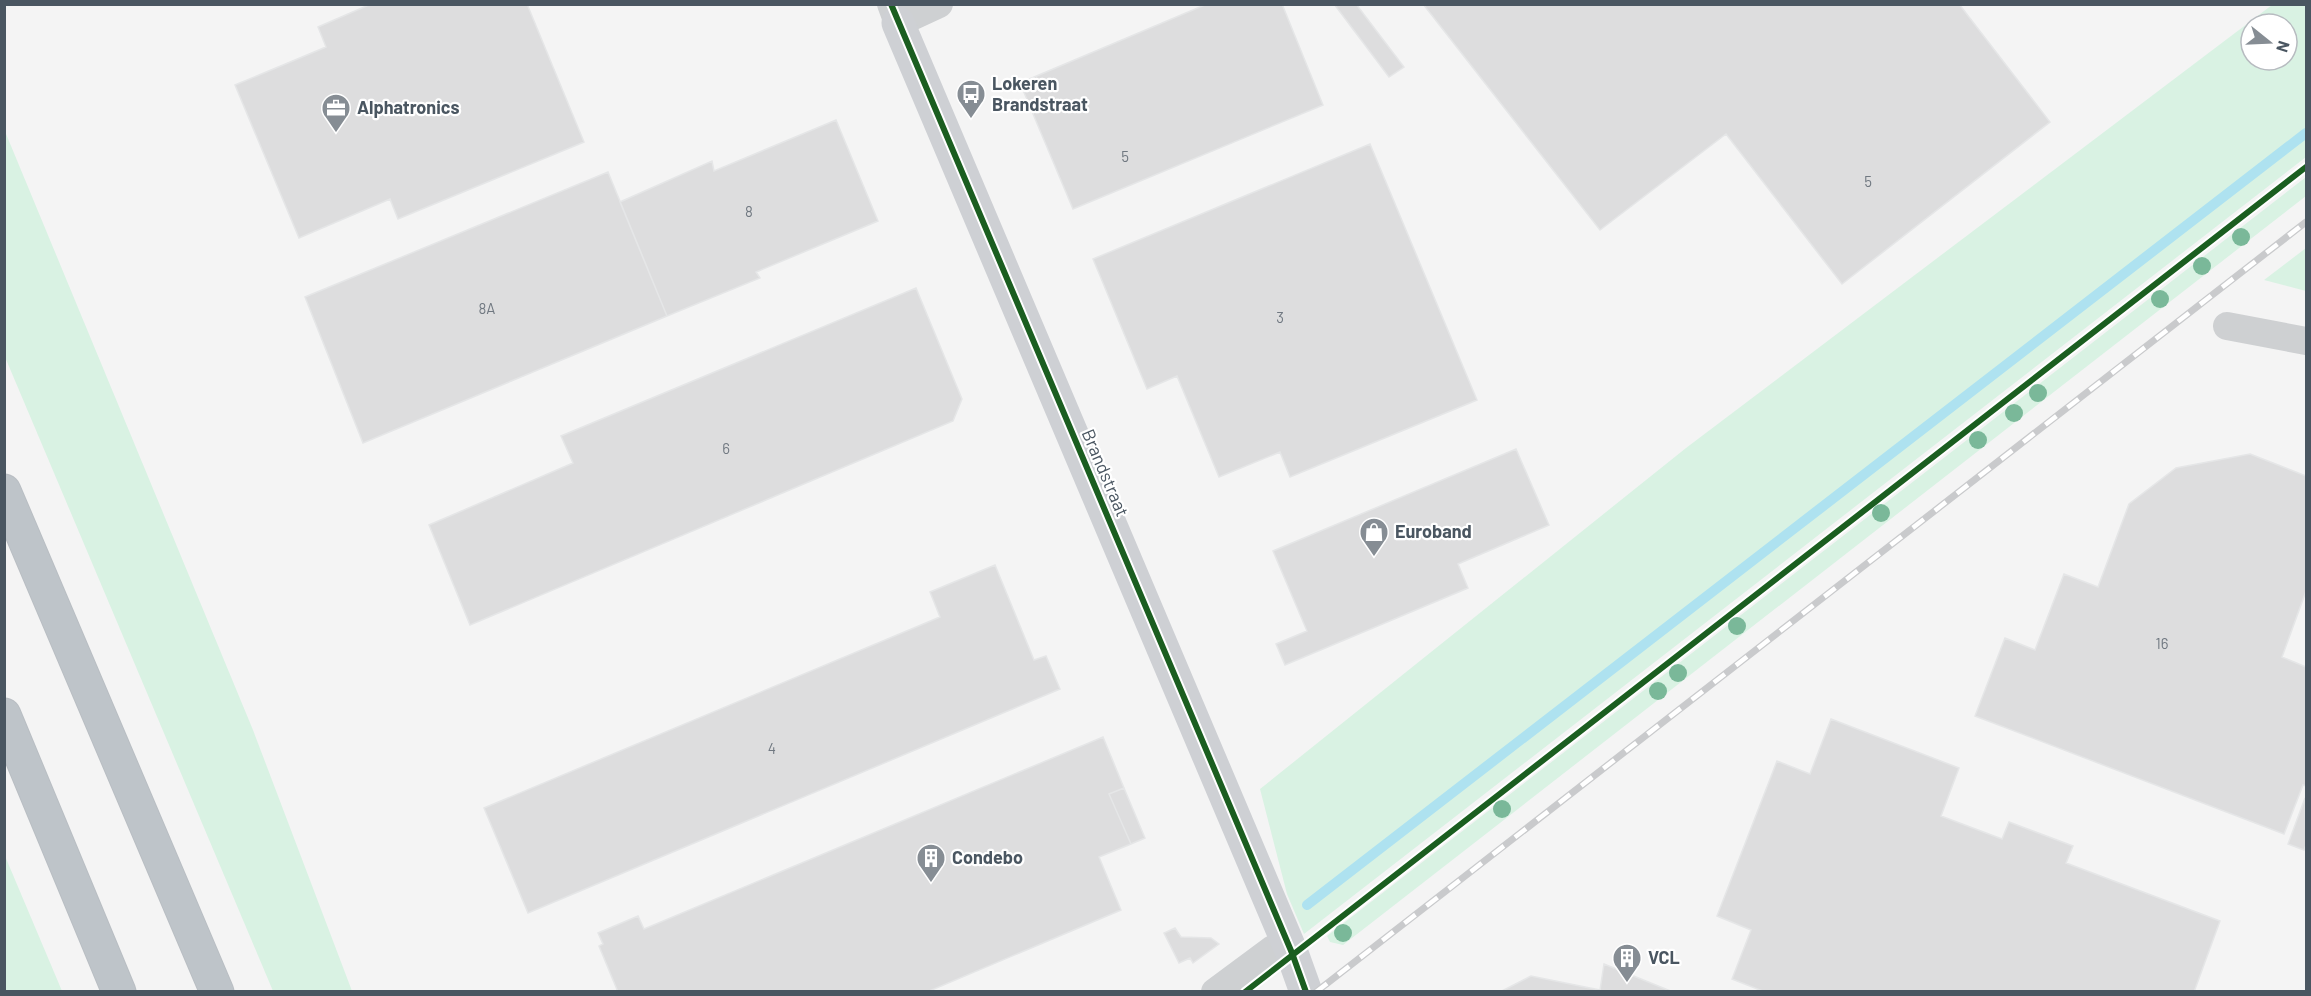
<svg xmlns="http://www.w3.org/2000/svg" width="2311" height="996" font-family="Barlow,sans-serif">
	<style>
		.green { fill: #d9f2e3; fill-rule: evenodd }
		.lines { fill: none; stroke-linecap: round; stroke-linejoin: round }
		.stream { stroke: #aee2f0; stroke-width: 10 }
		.building { fill: #ddddde; stroke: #e5e6e7; stroke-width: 1.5 }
		.highway-casing { stroke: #b9bec3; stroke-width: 35 }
		.street { stroke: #ced0d2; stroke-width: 28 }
		.secondary { stroke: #ced0d4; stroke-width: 33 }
		.highway { stroke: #bec4c9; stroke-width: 33 }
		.rail-casing { stroke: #c9cacc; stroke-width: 7 }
		.rail { stroke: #fff; stroke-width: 4.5; stroke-dasharray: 14; stroke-linecap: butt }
		.cycleway-casing { stroke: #fff; stroke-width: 10 }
		.cycleway { stroke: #1b5e20; stroke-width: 6 }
		.tree { fill: #7ab899 }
		.labels { text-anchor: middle; stroke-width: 4.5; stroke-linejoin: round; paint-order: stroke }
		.number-label { font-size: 15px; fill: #707881 }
		.poi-label { font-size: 18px; font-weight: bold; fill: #4a5661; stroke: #fff; text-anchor: start }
		.street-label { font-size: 18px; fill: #4a5661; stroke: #fff }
	</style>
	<rect width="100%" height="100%" fill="#f4f4f4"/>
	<!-- green -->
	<path class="green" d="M2272 5H2306V157L1304 934 1287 894 1260 789 1686 448ZM2251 24H2287V60H2251Z
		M4 129 253 730 352 991H273L5 357Z
		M2306 177V196L1343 945 1330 942 1327 936Z
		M2306 248V291L2264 280Z
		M4 856H5L62 991H5Z"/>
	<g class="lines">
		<!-- stream -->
		<path class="stream" d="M1307 905 2306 133"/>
	</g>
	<!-- building -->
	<path class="building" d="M371 4H527L584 142 398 219 390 199 299 238 235 85 326 47 318 27Z
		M1207 4H1282L1323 105 1073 209 1020 83Z
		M1334 4H1356L1404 67 1389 77Z
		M1423 4H1959L2050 122 1842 284 1726 134 1600 230Z
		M836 120 878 221 756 272 760 278 667 316 620 202 712 161 714 171Z
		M1370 144 1477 400 1290 477 1280 452 1219 477 1177 376 1147 389 1093 259Z
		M608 172 667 316 363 443 305 297Z
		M916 288 962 399 953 421 470 625 429 525 573 463 561 436Z
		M1516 449 1549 525 1458 564 1468 588 1285 665 1276 644 1307 631 1273 551Z
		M2250 454 2306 476V591L2282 657 2306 667V786L2303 785 2284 834 1975 716 2005 638 2035 650 2064 574 2098 587 2129 504 2176 468Z
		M995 565 1034 660 1046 656 1060 689 528 913 484 808 940 617 930 592Z
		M1831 719 1959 768 1941 816 2002 839 2009 822 2073 846 2066 863 2220 921 2194 992H1765L1732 979 1751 930 1717 916 1777 761 1810 774Z
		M1103 737 1124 788 1109 794 1131 844 1099 857 1121 910 927 992H618L599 946 603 944 598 933 638 916 644 929Z
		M1124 788 1145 838 1131 844 1109 794Z
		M2305 798 2306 845 2304 850 2288 844Z
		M1175 928 1181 937 1211 938 1219 944 1193 963 1190 958 1179 963 1164 933Z
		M1604 964 1673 992H1500L1531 976 1600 990Z"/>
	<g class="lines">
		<!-- highway casing -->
		<g class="highway-casing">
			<path id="highway" d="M4 491 217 992
				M4 715 119 992"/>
		</g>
		<!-- street -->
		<path class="street" d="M891 4 898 23 939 4
			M2227 326 2306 341
			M1215 992 1273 949 1292 953"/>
		<!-- secondary -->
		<path class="secondary" d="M898 23 1292 953 1306 992"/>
		<!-- highway -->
		<use href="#highway" class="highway"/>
		<!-- rail casing -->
		<g class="rail-casing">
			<path id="rail" d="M1316 992 2306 222"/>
		</g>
		<!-- rail -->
		<use href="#rail" class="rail"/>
		<!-- cycleway casing -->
		<g class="cycleway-casing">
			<path id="cycleway" d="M891 4 1292 953 1306 992
				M1245 992 2306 167"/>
		</g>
		<!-- cycleway -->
		<use href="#cycleway" class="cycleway"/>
	</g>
	<!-- trees -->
	<g class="tree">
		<circle cx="2241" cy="237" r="9"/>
		<circle cx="2202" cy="266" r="9"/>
		<circle cx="2160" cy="299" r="9"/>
		<circle cx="2038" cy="393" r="9"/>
		<circle cx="2014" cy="413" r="9"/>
		<circle cx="1978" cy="440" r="9"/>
		<circle cx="1881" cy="513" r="9"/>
		<circle cx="1737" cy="626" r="9"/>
		<circle cx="1678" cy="673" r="9"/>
		<circle cx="1658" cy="691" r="9"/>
		<circle cx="1502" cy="809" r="9"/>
		<circle cx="1343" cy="933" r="9"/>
	</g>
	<!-- icons -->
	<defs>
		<g id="bus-pin" transform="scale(1.5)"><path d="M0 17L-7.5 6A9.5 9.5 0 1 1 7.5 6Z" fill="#868d94" stroke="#fff"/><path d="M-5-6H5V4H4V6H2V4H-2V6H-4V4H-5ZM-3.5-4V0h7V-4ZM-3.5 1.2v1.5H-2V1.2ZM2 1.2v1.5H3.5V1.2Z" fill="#fff"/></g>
		<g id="office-pin" transform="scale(1.5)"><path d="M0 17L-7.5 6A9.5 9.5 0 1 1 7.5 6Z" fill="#868d94" stroke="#fff"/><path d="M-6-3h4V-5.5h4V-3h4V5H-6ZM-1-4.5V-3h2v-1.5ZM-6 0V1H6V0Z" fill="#fff"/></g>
		<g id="shop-pin" transform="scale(1.5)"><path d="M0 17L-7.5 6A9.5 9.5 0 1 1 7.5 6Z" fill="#868d94" stroke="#fff"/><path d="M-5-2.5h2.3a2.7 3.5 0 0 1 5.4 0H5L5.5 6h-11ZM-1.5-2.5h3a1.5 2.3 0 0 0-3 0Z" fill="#fff"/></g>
		<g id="building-pin" transform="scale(1.5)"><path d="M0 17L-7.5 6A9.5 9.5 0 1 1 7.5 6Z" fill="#868d94" stroke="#fff"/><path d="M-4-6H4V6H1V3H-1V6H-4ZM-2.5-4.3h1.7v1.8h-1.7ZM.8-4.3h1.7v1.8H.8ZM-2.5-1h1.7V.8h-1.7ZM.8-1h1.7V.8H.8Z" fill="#fff"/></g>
	</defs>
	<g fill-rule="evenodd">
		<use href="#bus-pin" x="971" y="94"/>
		<use href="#office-pin" x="336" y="108"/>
		<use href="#shop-pin" x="1374" y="532"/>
		<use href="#building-pin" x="931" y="858"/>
		<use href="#building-pin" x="1627" y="958"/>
	</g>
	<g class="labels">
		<!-- number labels -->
		<g class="number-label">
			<text x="1125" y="162">5</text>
			<text x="1868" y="187">5</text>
			<text x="749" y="217">8</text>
			<text x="487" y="314">8A</text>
			<text x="1280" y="323">3</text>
			<text x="726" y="454">6</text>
			<text x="2162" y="649">16</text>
			<text x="772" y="754">4</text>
		</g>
		<!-- poi labels -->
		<g class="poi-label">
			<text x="992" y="90">Lokeren<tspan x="992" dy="21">Brandstraat</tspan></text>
			<text x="357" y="114">Alphatronics</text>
			<text x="1395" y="538">Euroband</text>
			<text x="952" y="864">Condebo</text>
			<text x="1648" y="964">VCL</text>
		</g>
		<!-- street labels -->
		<g class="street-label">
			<text transform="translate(1105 473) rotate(67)" y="6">Brandstraat</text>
		</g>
	</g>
	<!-- border -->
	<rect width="2311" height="996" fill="none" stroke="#4a5661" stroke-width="12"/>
	<!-- north arrow -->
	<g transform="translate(2269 42) rotate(108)"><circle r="28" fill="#ffffff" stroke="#b7bbc0" stroke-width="1.5"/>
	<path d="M0-4.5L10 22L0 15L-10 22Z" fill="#868d94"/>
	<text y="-9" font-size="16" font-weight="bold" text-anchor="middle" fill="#4a5661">N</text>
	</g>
</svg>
